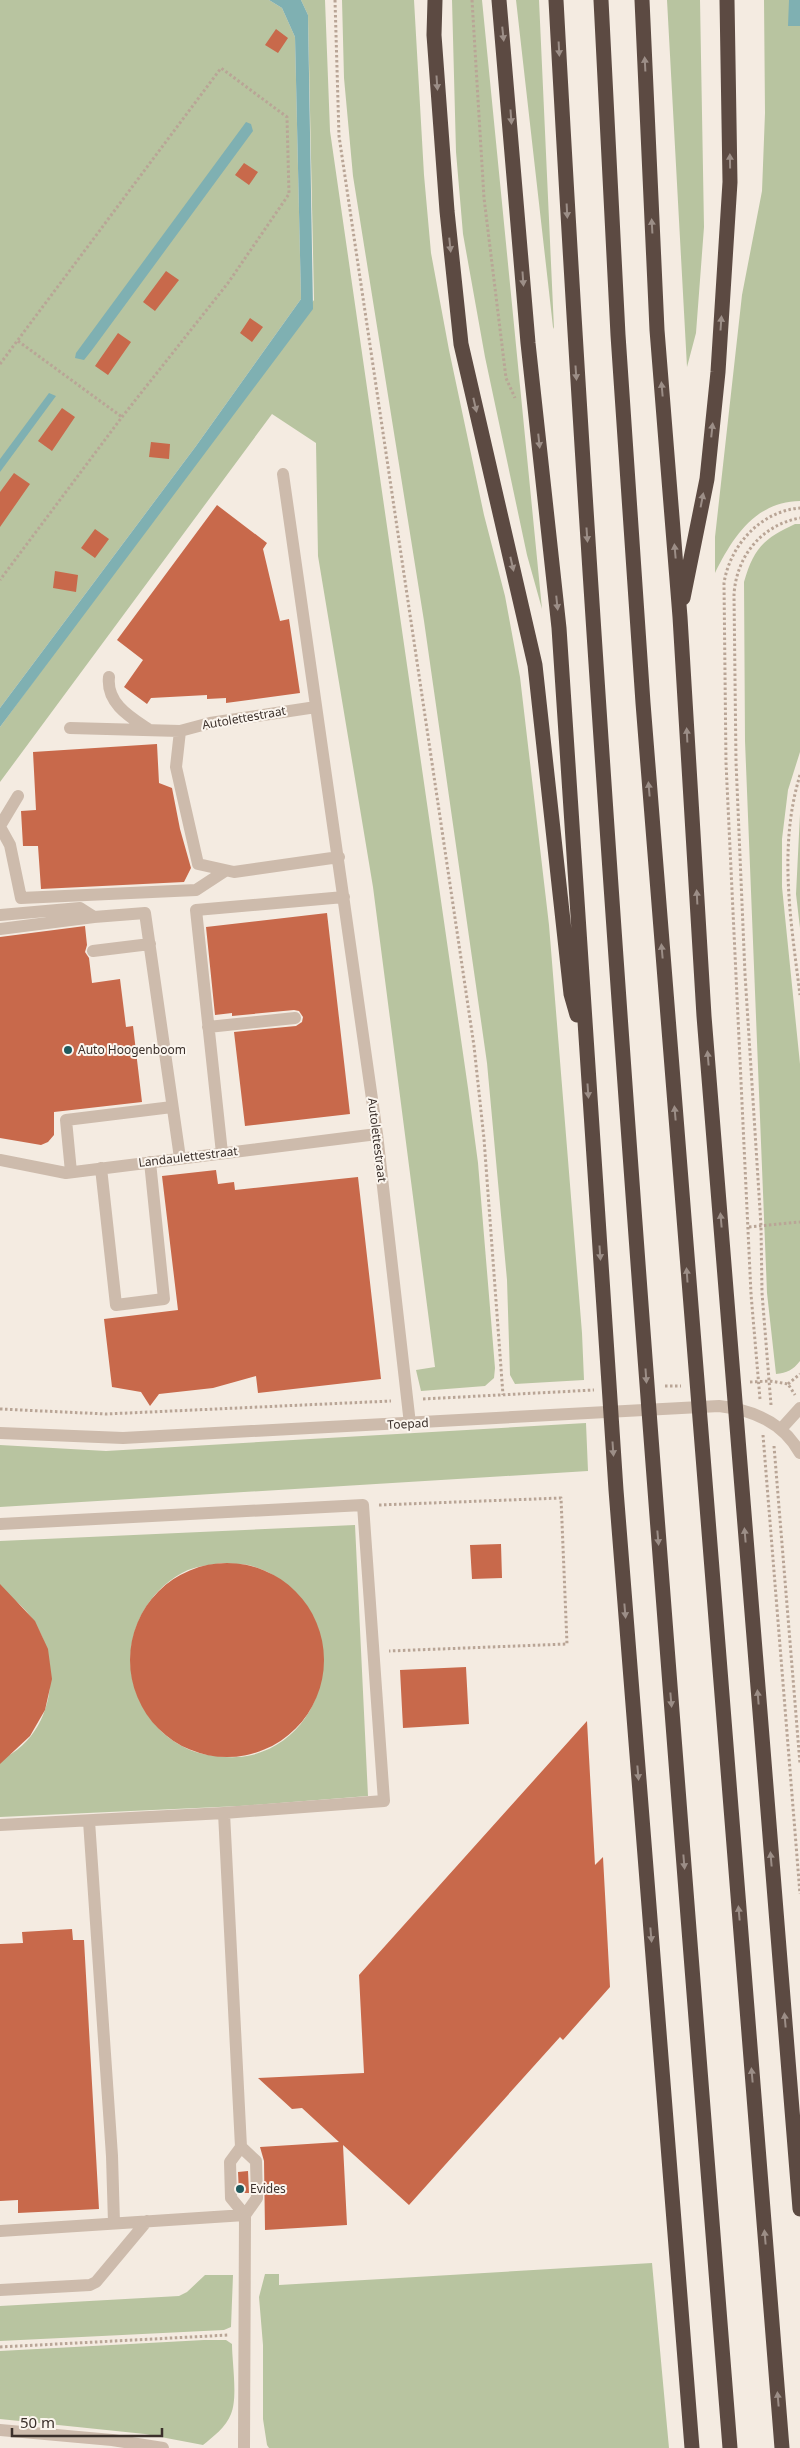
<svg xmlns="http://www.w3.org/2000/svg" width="800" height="2448" font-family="'Noto Sans',sans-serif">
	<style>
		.green { fill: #b8c4a0; fill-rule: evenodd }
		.water { fill: #7fb0b2 }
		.building { fill: #c8694b }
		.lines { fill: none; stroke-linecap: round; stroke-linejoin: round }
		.path { stroke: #b9a596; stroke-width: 3; stroke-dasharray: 2.5 2.5; stroke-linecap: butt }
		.minor { stroke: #cdbbac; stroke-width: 12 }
		.highway { stroke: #5c4a42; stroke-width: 15 }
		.oneway { fill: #9c8e87 }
		.poi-dot { fill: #1f5a5e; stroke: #fbf5ee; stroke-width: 2 }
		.labels { text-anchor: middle; stroke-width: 4; stroke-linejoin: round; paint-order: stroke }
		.street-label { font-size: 12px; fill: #3b302b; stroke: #fbf5ee }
		.poi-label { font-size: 12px; fill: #3b302b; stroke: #fbf5ee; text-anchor: start }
	</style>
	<rect width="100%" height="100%" fill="#f4ebe1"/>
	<!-- green -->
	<path class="green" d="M0 0H269L282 8 295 37 301 299 196 446 0 708Z
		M301 0H325L330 131 468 1088 478 1163 495 1368 494 1378 485 1386 421 1391 416 1370 435 1367 373 887 318 556 316 443 272 414 0 782V727L314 300 308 15Z
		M342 0H414L424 175 431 253 449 350 484 515 505 596 520 677 549 925 582 1333 584 1380 515 1384 510 1375 507 1280 487 1063 424 621 353 176 344 78Z
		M452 0H482L542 609 527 555 485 357 463 234 456 152Z
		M516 0H539L554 329 553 327Z
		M667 0H700L704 227 696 333 687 367Z
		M764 0H789V26H800V501C755 502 733 537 715 573V537L742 295 762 191 765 113Z
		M795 524H800V752L788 790 782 839V887L800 1064V1361C793 1370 787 1373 776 1374L767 1293 745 741 744 582C754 548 763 539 795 524Z
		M800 814V928L796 894Z
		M586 1423 588 1471 0 1507V1445L106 1451Z
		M355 1525 368 1796 240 1806 0 1817V1760C69 1729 65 1623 0 1591V1541ZM221 1563C232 1564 245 1563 255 1567 272 1572 286 1583 298 1595 346 1646 322 1738 252 1755 235 1759 219 1757 203 1754 173 1747 150 1725 138 1697 118 1649 140 1592 188 1570 198 1566 211 1565 221 1563Z
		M652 2263 669 2448H269L267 2445 263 2419V2345L259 2297 265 2274H279V2285Z
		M205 2275H233L231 2327 224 2330 0 2341V2306L179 2296 187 2292Z
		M204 2340H226L232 2344C232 2362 238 2398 231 2414 226 2427 213 2437 203 2445L145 2434 0 2419V2351Z"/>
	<!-- water -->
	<path class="water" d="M269 0H301L308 15 313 309 0 727V708L196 446 301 299 295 37 282 8Z
		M789 0H800V26H788Z
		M246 122 251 124 253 131 92 350 84 360 75 358 76 353Z
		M49 393 56 396 0 472V459Z"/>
	<!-- building -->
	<path class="building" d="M276 29 288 38 278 53 265 45Z
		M244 163 258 172 249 185 235 175Z
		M166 271 179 280 155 311 143 302Z
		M250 318 263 327 252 342 240 333Z
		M118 333 131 342 108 375 95 366Z
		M62 408 75 417 52 451 38 441Z
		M151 442 170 444 169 459 149 457Z
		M14 473 30 484 0 527V492Z
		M217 505 267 543 263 549 280 621 289 619 300 693 226 703V698L207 699V695L151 698 147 704 124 687 143 660 117 640Z
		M95 529 109 539 95 558 81 548Z
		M55 571 78 575 76 592 53 588Z
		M157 744 159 783 172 788 180 829 191 868 184 882 41 889 38 846H23L21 811 36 810 33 752Z
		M327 913 350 1114 245 1126 234 1032 296 1026 302 1022 303 1017 299 1011 294 1010 232 1016V1013L215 1015 206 927Z
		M85 926 87 945 85 952 89 958 92 983 120 979 126 1027 133 1026 142 1102 54 1112V1135L48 1142 41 1145 0 1138V937Z
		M216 1170 218 1184 234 1182 235 1190 358 1177 381 1379 258 1393 256 1376 213 1388 159 1394 150 1406 141 1392 112 1387 104 1319 178 1310 162 1176Z
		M501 1544 502 1578 472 1579 470 1545Z
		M130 1660a97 97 0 1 1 194 0a97 97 0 1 1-194 0Z
		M0 1584 35 1621 48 1649 52 1679 45 1710 30 1736 0 1764Z
		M466 1667 469 1724 403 1728 400 1670Z
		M587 1721 595 1865 603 1857 610 1987 563 2040 560 2037 409 2205 343 2145 347 2225 265 2230 264 2161 260 2147 339 2142 302 2108 292 2109 258 2078 364 2073 359 1975Z
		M72 1929 73 1940H84L99 2209 18 2213V2200L0 2201V1944L23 1943 22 1932Z
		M248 2171 249 2193H239L238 2172Z"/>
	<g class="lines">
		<!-- path -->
		<path class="path" d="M335 0 339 136 474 1046 484 1139 503 1395
			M472 0 484 198 506 378 515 398
			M18 341 122 417
			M0 364 221 68 287 117 289 194 228 283 122 417 0 580
			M800 775C778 847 791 922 800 995
			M749 1227 800 1222
			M750 1382 770 1381 788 1384 795 1395
			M788 1384 800 1374
			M665 1386H681
			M423 1399 594 1390
			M760 1399 751 1294 726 763 724 583C730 545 761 511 800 508
			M771 1405 762 1293 761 1226 745 974 736 762 734 595C736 557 761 525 800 518
			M0 1409 106 1414 391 1401
			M763 1435 800 1894
			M774 1446 800 1764
			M379 1505 561 1498 567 1644 389 1651
			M0 2347 229 2335"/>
		<!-- minor -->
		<path class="minor" d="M283 474 377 1134 410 1424
			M109 677C106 703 130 717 148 729
			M316 707 210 723 180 731 176 767 198 864 234 872 339 857
			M70 728 180 731
			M0 826 18 796
			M0 827 10 845 21 898 196 890 225 871
			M0 915 80 908 94 917
			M0 929 94 917 145 913 180 1158
			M93 951 150 944
			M208 1027 295 1018
			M222 1153 196 910 344 897
			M0 1160 66 1173 377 1134
			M101 1168 116 1305 164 1299 150 1162
			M71 1172 66 1120 172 1107
			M781 1429 800 1408
			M0 1433 123 1438 719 1406C753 1410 783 1422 800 1453
			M0 1524 363 1505 384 1801 224 1813 0 1825
			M224 1813 241 2147 230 2162 231 2198 245 2215
			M89 1821 112 2156 114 2223
			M241 2147 256 2161 257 2198 245 2215 244 2448
			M0 2231 245 2215
			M0 2290 90 2285 96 2282 147 2221
			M0 2430 112 2440 163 2448"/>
		<!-- highway -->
		<path class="highway" d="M435 0 434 35 447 211 461 344 535 665 571 994 577 1015
			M499 0 528 343 559 628 616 1490 692 2448
			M556 0C600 817 665 1632 730 2448
			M601 0 618 335 643 703 782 2448
			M642 0 657 330 680 617 704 1016 800 2209
			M683 598 707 479 718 372 730 182 727 0"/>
	</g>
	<!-- one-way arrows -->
	<defs><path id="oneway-solid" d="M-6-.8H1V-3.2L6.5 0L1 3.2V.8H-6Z" transform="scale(1.25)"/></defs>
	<g class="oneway">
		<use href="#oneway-solid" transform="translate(503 34) rotate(84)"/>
		<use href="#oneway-solid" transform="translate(559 49) rotate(87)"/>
		<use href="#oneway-solid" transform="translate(645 64) rotate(-93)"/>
		<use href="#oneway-solid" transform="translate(437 83) rotate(86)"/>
		<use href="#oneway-solid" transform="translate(511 117) rotate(86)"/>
		<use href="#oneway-solid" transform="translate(730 161) rotate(-91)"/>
		<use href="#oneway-solid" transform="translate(567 211) rotate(87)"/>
		<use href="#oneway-solid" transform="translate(652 226) rotate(-93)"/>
		<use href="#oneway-solid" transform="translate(450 245) rotate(84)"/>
		<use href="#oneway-solid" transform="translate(523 279) rotate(86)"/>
		<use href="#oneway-solid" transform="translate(721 323) rotate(-86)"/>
		<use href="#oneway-solid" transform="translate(576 373) rotate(86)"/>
		<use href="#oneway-solid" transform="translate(662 389) rotate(-95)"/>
		<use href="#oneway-solid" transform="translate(475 405) rotate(77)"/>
		<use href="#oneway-solid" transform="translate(712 430) rotate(-84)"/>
		<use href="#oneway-solid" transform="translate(539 441) rotate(84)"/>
		<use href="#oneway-solid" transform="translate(702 500) rotate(-79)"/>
		<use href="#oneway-solid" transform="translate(587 535) rotate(86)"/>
		<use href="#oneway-solid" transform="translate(675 551) rotate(-95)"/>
		<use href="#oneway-solid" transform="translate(512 564) rotate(77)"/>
		<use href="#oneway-solid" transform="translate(557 603) rotate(84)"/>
		<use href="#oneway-solid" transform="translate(687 735) rotate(-93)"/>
		<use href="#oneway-solid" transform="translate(649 789) rotate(-95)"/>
		<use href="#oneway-solid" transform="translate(697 897) rotate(-93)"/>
		<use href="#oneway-solid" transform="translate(662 951) rotate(-95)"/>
		<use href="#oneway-solid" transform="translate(708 1058) rotate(-95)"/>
		<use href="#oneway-solid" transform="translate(588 1091) rotate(86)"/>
		<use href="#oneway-solid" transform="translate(675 1113) rotate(-95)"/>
		<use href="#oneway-solid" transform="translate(721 1220) rotate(-95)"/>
		<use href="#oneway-solid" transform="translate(600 1253) rotate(86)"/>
		<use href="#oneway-solid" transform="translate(687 1275) rotate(-94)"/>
		<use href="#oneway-solid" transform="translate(646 1376) rotate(86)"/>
		<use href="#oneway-solid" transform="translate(613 1449) rotate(86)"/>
		<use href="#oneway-solid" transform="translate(745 1535) rotate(-95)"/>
		<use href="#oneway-solid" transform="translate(658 1538) rotate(85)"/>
		<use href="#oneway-solid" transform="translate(625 1611) rotate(85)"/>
		<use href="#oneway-solid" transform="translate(758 1697) rotate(-95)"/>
		<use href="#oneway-solid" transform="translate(671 1700) rotate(85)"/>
		<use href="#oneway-solid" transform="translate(638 1773) rotate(85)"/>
		<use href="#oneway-solid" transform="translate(771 1859) rotate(-95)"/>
		<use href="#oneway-solid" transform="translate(684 1862) rotate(85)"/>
		<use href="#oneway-solid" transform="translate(739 1913) rotate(-95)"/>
		<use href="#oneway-solid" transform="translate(651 1935) rotate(85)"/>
		<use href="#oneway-solid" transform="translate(785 2020) rotate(-95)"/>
		<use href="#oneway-solid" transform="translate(752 2075) rotate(-95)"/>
		<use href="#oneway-solid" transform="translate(765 2237) rotate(-95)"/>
		<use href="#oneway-solid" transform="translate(778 2399) rotate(-95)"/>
	</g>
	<!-- markers -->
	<g class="poi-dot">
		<circle cx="68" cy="1050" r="5"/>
		<circle cx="240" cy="2189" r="5"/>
	</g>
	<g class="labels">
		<!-- street labels -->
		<g class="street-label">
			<text transform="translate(244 718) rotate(-10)" y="4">Autolettestraat</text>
			<text transform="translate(377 1140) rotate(83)" y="4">Autolettestraat</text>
			<text transform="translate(188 1157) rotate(-7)" y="4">Landaulettestraat</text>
			<text transform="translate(408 1424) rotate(-3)" y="4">Toepad</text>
		</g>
		<!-- poi labels -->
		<g class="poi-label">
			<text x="78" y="1054">Auto Hoogenboom</text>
			<text x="250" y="2193">Evides</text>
		</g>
	</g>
	<!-- scale -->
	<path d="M12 2428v8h150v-8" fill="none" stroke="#3b302b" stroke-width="2.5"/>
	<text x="20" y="2428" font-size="15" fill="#3b302b" stroke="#fbf5ee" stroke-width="4" paint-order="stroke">50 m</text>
</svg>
